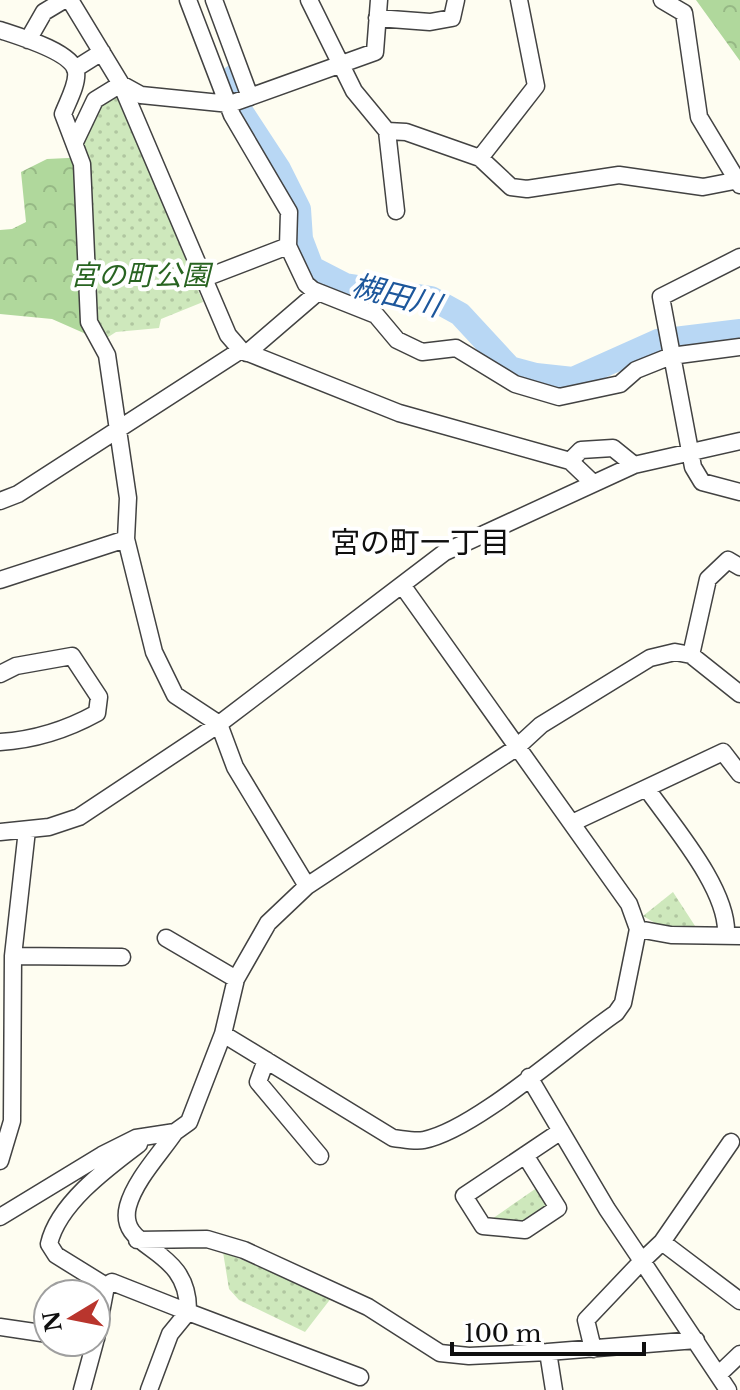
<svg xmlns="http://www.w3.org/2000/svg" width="740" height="1390" font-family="'Libre Baskerville','Noto Sans JP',serif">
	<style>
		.forest { fill: url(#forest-crowns) }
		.park { fill: url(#park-dots) }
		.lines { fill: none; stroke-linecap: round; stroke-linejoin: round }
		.river { stroke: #b8d7f4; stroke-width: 24 }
		.minor-casing { stroke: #424242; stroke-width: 19 }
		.minor { stroke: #fff; stroke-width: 16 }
		.labels { text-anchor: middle; stroke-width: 8; stroke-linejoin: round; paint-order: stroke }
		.park-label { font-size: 28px; font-style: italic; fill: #286421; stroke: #fff }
		.water-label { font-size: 30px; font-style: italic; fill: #1d579c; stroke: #fff }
		.neighbourhood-label { font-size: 30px; fill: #0f0f0f; stroke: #fff }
	</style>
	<defs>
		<pattern id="forest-crowns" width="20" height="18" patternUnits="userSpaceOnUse" patternTransform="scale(2)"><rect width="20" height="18" fill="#b0d89c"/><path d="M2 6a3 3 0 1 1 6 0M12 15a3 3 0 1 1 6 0" fill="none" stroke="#96b885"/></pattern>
		<pattern id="park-dots" width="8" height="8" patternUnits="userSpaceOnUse" patternTransform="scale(2)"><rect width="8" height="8" fill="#cee8bc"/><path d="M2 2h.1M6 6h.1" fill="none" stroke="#b0c6a0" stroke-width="1.8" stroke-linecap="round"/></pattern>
	</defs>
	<rect width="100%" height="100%" fill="#fefdf1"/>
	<!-- forest -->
	<path class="forest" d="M696 0H740V61Z
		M89 157 106 325 86 334 52 319 0 314V230L12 229 26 222 21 172 47 159Z"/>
	<!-- park -->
	<path class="park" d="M118 92 203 302 161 319 159 328 116 332 105 339 94 320 82 142 101 102Z
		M673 892 697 929 662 927 643 916Z
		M538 1187 548 1204 522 1226 489 1221Z
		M223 1252 332 1297 305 1332 239 1300 229 1289Z"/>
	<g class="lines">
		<!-- river -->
		<path class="river" d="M233 77 241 111 279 169 299 209 301 239 312 268 345 285 431 298 460 314 510 368 536 375 573 379 658 341 740 331"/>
		<!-- minor casing -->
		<g class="minor-casing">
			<path id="minor" d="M70 0 121 84 228 335 241 350 399 413 570 461 592 482
				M188 0 232 115 289 212 288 246 306 284 313 290 376 315 397 340 422 352 456 348 515 384 559 397 620 384 636 370 671 356 740 347
				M214 0 250 97
				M309 0 354 91 387 131 406 132 480 158 511 187 527 189 619 175 703 187 734 181
				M662 0 684 13 699 117 740 185
				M377 18 430 22 452 18 456 0
				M0 30C18 36 73 52 76 72 78 84 67 103 63 114L82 164 89 322 107 355 128 498 126 539 154 652 175 695 219 724 235 767 307 886
				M28 40 44 12 64 0
				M75 69 102 52
				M387 131 396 211
				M75 142 95 100 121 84 141 95 230 104 375 52 379 0
				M480 158 536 86 519 0
				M740 257 661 297 693 467 702 482 740 492
				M205 278 288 246
				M247 353 318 292
				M570 461 581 450 613 448 634 465
				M0 501 18 494 241 350
				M0 580 126 539
				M691 655 708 579 728 560 740 567
				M0 674 16 666 72 656 99 697 97 713C68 729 33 740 0 742
				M647 789C673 826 729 890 726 935
				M572 823 723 752 740 774
				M0 832 49 827 79 817 219 724 445 552 634 465 740 441
				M638 929 671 935 740 936
				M166 938 236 979
				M13 956 122 957
				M223 1034 393 1138C403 1139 415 1142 424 1140 475 1130 569 1045 616 1013L623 1003 638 929 629 904 402 585
				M266 1060 258 1082 320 1156
				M529 1077 607 1209 642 1261 586 1320 593 1349
				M175 1132C160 1154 135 1180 128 1206 116 1252 190 1244 188 1312L360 1377
				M525 1155 558 1208 525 1230 483 1226 464 1196 561 1131
				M0 1161 12 1121 13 956 27 830
				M0 1217 102 1155 136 1138 175 1132 189 1122 223 1034 236 979 268 923 307 886 516 748 541 725 650 658 675 652 691 655 740 694
				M137 1240 207 1239 244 1250 368 1307 440 1353 469 1356 548 1352 696 1340
				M662 1242 740 1301
				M106 1286 112 1282 188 1312 170 1334 149 1390
				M0 1327 48 1334
				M96 1339 106 1286 56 1255 49 1244C58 1204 107 1168 139 1144
				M548 1352 554 1390
				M718 1375 740 1354
				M82 1390 95 1342
				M728 1390 642 1261 662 1242 731 1142"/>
		</g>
		<!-- minor -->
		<use href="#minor" class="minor"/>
	</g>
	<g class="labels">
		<!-- park labels -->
		<g class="park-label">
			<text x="140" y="285">宮の町公園</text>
		</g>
		<!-- water labels -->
		<g class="water-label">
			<text transform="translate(396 296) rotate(14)" y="10">槻田川</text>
		</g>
		<!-- neighbourhood labels -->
		<g class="neighbourhood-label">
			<text x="420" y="553">宮の町一丁目</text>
		</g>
	</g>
	<!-- north arrow -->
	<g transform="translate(72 1318) rotate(260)"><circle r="38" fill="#ffffff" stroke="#9f9f9f" stroke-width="2"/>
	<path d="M0-6L14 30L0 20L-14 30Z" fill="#b9352d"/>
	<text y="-12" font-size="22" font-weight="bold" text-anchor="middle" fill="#0f0f0f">N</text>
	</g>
	<!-- scale -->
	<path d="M452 1342v12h192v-12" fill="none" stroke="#0f0f0f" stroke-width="4"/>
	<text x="464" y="1342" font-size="24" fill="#0f0f0f" stroke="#ffffff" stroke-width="6" paint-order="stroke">100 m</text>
</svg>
